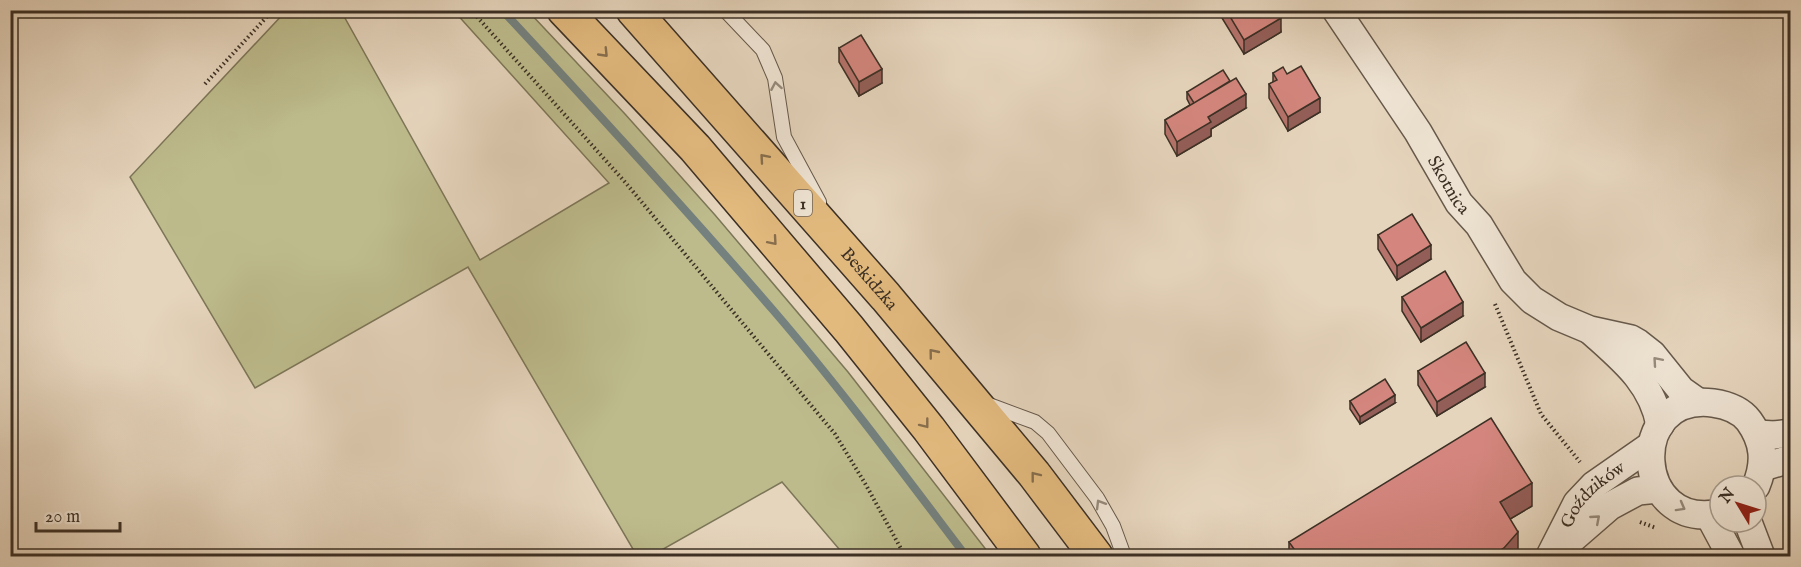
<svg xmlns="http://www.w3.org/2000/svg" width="1801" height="567" font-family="'IM FELL English',serif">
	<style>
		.green { fill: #bdbb8c; stroke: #7c7658; stroke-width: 1.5 }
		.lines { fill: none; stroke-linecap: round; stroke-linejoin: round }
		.stream { stroke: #74817e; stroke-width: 8 }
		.lane-casing { stroke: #66594b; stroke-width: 16 }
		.street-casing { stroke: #66594b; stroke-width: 30 }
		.highway-casing { stroke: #3c3025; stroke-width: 36 }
		.path { stroke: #3c3025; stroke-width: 4; stroke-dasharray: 1.5 3; stroke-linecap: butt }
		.lane { stroke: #efe4d4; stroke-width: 14 }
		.street { stroke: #efe4d4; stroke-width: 27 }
		.highway { stroke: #e3ba7e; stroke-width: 33 }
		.wall { fill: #b6736c; stroke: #3c3025; stroke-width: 1.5 }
		.shaded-wall { fill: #945e58; stroke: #3c3025; stroke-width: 1.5 }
		.building { fill: #d4867e; stroke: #3c3025; stroke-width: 1.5 }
		.oneway { stroke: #876e4d }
		.oneway2 { stroke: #968a7c }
		.labels { text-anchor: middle; stroke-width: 5; stroke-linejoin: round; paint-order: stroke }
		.shield { fill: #efe4d4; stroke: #72665a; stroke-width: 1.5 }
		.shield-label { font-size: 16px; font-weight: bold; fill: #3c3025 }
		.street-label { font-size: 18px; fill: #3c3025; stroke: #efe4d4 }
	</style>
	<rect width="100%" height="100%" fill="#e6d5bd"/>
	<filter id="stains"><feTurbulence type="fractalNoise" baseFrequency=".00333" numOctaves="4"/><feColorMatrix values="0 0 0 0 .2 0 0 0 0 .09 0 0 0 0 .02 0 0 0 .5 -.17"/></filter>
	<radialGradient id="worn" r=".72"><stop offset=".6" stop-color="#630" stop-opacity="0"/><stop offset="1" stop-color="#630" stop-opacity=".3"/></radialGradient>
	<!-- green -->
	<path class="green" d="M286 11H341L480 260 609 183 454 11H528L625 114 715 215 848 372 991 556H845L782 482 651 556H637L468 267 255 388 130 177Z"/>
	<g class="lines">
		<!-- stream -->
		<path class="stream" d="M502 10C594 109 685 208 773 310 841 389 903 473 966 556"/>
		<!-- lane casing -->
		<g class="lane-casing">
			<path id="lane" d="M725 10 763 50 775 78 784 137 819 202
				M984 403 1035 422 1048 433 1097 498 1113 526 1124 556"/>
		</g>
		<!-- street casing -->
		<g class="street-casing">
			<g id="street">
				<path id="s1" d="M1336 10 1418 132 1459 203 1479 225 1513 281 1532 300 1559 317 1590 330 1631 339 1638 343 1652 354 1681 390 1698 402"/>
				<path d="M1591 331C1622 359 1652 382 1660 425"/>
				<path d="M1758 434 1774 435 1790 433"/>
				<path d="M1763 467 1790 459"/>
				<path d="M1720 513C1633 532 1625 392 1713 403 1727 405 1740 409 1749 421 1764 442 1766 462 1756 486"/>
				<path d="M1709 515 1731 556"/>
				<path d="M1748 522 1761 556"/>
				<path d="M1557 552 1610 506 1638 491 1658 489"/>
				<path id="s2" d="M1550 556 1577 503 1594 485 1650 446"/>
			</g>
		</g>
		<!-- highway casing -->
		<g class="highway-casing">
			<g id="highway">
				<path d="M564 10 695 148 849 329 929 429 1024 556"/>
				<path id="s3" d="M633 10 886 297 1034 474 1096 556"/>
			</g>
		</g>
		<!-- path -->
		<path class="path" d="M471 10 625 182 835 434 866 485 905 556
			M205 84 273 10
			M1495 304 1541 414 1580 462
			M1640 522 1656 528"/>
		<!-- lane -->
		<use href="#lane" class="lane"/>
		<!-- street -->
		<use href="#street" class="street"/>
		<!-- highway -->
		<use href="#highway" class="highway"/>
	</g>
	<!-- wall -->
	<path class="wall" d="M1222 10H1276L1281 32 1244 54 1222 18Z
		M839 48 882 83 859 96 839 62Z
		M1273 73 1287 74 1320 112 1288 131 1269 98V84L1273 82Z
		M1187 92 1246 108 1211 129V136L1177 156 1165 134V120L1190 105 1187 99Z
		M1378 235 1431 259 1397 280 1378 249Z
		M1402 297 1463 316 1421 342 1402 311Z
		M1418 371 1485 387 1437 416 1418 385Z
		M1350 401 1395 403 1360 424 1350 409Z
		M1532 506 1510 519 1518 556H1289V542Z"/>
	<!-- shaded-wall -->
	<path class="shaded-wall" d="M1281 18V32L1244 54V40Z
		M882 69V83L859 96V82Z
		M1246 94V108L1211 129V136L1177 156V142L1208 117Z
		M1320 98V112L1288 131V117Z
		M1431 245V259L1397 280V266Z
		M1463 302V316L1421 342V328Z
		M1485 373V387L1437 416V402Z
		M1395 395V403L1360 424V417Z
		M1532 483V506L1500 525V502Z
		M1518 532V556H1491Z"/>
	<!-- building -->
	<path class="building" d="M1226 10H1276L1281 18 1244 40Z
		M861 35 882 69 859 82 839 48Z
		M1301 66 1320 98 1288 117 1269 84 1277 80 1273 73 1283 67 1287 74Z
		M1223 70 1230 81 1194 103 1187 92Z
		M1236 78 1246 94 1208 117 1211 122 1177 142 1165 120Z
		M1412 214 1431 245 1397 266 1378 235Z
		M1445 271 1463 302 1421 328 1402 297Z
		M1466 342 1485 373 1437 402 1418 371Z
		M1385 379 1395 395 1360 417 1350 401Z
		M1491 418 1532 483 1500 502 1518 532 1504 548 1491 556H1299L1289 542Z
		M1636 550 1645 556H1631Z"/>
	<!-- one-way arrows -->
	<defs><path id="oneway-chevron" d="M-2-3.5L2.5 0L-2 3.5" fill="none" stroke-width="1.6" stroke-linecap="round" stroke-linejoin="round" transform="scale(1.5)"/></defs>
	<g class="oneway">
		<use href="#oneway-chevron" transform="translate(604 53) rotate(46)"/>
		<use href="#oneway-chevron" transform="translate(764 158) rotate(-131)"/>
		<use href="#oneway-chevron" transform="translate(773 241) rotate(49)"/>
		<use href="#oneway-chevron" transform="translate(933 353) rotate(-129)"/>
		<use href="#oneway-chevron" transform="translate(925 424) rotate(52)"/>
		<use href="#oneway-chevron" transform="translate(1035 476) rotate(-128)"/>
	</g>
	<g class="oneway2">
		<use href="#oneway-chevron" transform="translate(776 86) rotate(-100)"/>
		<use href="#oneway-chevron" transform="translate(1657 361) rotate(-131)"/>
		<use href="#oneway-chevron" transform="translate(1100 504) rotate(-121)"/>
		<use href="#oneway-chevron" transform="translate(1681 507) rotate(29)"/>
		<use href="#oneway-chevron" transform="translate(1596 519) rotate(-41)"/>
	</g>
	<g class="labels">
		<!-- shield labels -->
		<rect class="shield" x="794" y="190" width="18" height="26" rx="4.5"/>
		<g class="shield-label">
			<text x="803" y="209">1</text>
		</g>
		<!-- street labels -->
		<g class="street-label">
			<text dy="6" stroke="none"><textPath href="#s1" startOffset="208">Skotnica</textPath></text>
			<text dy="6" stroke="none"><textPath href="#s3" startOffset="358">Beskidzka</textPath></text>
			<text dy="6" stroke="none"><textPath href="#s2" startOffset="76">Goździków</textPath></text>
		</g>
	</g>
	<!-- margin -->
	<rect width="1801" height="567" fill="none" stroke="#e6d5bd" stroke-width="36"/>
	<rect x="12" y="12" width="1777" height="543" fill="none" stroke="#3c3025" stroke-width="3"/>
	<rect x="18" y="18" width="1765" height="531" fill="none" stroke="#3c3025" stroke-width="1.5"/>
	<!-- north arrow -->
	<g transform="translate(1738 504) rotate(308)"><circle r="28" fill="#efe4d4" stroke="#a79c8e" stroke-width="1.5"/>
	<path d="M0-4.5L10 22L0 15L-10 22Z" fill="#8f2418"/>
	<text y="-9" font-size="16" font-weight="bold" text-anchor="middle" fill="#3c3025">N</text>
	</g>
	<!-- scale -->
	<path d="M36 522v9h84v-9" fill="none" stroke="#3c3025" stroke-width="3"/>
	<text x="45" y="522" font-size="18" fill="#3c3025" stroke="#efe4d4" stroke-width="4.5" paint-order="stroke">20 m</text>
	<rect width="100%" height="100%" filter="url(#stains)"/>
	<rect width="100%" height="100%" fill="url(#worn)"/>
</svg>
